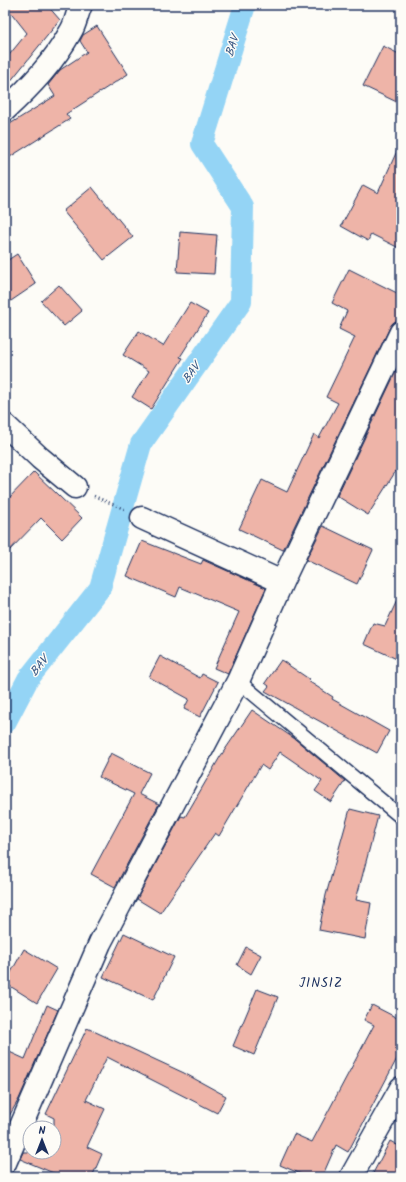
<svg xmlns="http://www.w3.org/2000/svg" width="406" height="1182" font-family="Kalam,sans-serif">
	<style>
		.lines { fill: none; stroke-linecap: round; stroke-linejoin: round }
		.canal { stroke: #94d4f5; stroke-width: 22 }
		.building { fill: #eeb4a8; stroke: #1b2f5e }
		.lane-casing { stroke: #1b2f5e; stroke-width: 16 }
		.street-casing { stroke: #1b2f5e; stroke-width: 25 }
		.path { stroke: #1b2f5e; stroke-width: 2.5; stroke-dasharray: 1 3; stroke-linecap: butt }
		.lane { stroke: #fdfcf7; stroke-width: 13 }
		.street { stroke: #fdfcf7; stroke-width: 22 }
		.labels { text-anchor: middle; stroke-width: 3; stroke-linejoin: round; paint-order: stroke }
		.water-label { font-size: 12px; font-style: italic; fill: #395884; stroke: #fdfcf7 }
		.quarter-label { font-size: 13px; letter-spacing: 1px; fill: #1b2f5e; stroke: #fdfcf7 }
	</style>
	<rect width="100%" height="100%" fill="#fdfcf7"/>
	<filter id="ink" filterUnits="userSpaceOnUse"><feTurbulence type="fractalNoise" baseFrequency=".025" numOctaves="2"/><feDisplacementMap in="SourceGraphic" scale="8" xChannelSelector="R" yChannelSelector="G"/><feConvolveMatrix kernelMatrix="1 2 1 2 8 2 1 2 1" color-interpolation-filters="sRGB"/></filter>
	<g filter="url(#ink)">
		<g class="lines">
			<!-- canal -->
			<path class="canal" d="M5 723 28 679 100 588 141 444 241 302 243 207 202 144 245 5"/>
		</g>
		<!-- building -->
		<path class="building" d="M5 5H47L60 20 5 88V60L27 33Z
			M97 26 128 74 66 114 70 119 5 160V127L55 96 48 85 60 70 87 52 80 41 83 35Z
			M383 46 401 55V104L363 86Z
			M401 142V249L371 234 368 241 341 226 363 185 378 193Z
			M92 187 133 237 104 260 63 211Z
			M180 232 217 235 214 274 177 272Z
			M17 254 36 284 5 305V262Z
			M349 269 401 295V320L394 322 390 327 283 550 239 529 262 480 287 492 314 434 319 438 338 403 326 397 355 337 339 329 347 311 332 303Z
			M59 285 82 311 64 326 41 301Z
			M190 303 208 313 180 357 183 358 151 409 132 397 149 371 123 355 139 331 163 346Z
			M401 361V463L368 515 337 496Z
			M34 472 82 518 62 539 41 518 5 555V502Z
			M323 526 373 550 357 584 306 560Z
			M142 541 201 564 203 560 266 588 228 674 214 668 239 612 180 587 176 597 127 576Z
			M401 592V661L364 644 373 623 385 626Z
			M160 656 200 678 202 674 218 682 200 717 184 709 189 699 149 677Z
			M281 660 309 679 308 681 333 697 332 699 389 731 377 753 265 691 269 686 265 683Z
			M252 710 295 739 345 781 331 802 315 791 322 781 280 752 268 770 261 765 219 836 215 833 160 913 137 899 181 816 185 817 220 757Z
			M111 753 150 773 139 794 159 804 115 887 91 874 134 794 99 777Z
			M350 809 378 816 356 900 371 903 365 939 319 930 326 895Z
			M124 933 174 957 153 1000 103 977Z
			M246 947 261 955 251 974 237 965Z
			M24 949 57 969 37 1003 5 983Z
			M257 989 278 997 254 1055 233 1046Z
			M47 1005 58 1010 19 1099 5 1123V1050L25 1059Z
			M372 1005 401 1020V1051L348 1152 336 1145 322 1177H308L280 1165 294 1134 312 1142 374 1025 364 1020Z
			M87 1028 184 1073 226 1096 217 1113 107 1057 86 1100 105 1109 87 1147 102 1154 92 1177H63L20 1159 23 1152H54V1118L46 1114Z
			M390 1141 401 1147V1177H371Z"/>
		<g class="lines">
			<!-- lane casing -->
			<g class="lane-casing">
				<path id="lane" d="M238 681 401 817"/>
			</g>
			<!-- street casing -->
			<g class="street-casing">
				<path id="street" d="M5 110C31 86 54 62 71 31 76 23 77 13 81 5
					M5 425 40 458 75 487
					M142 518 282 582
					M5 1163 100 943 238 681 282 582 401 332
					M351 1177 401 1088"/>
			</g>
			<!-- path -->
			<path class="path" d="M94 496 124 509"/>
			<!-- lane -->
			<use href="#lane" class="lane"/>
			<!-- street -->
			<use href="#street" class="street"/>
		</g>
	</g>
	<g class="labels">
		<!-- water labels -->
		<g class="water-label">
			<text transform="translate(232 46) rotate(-73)" y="4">BAV</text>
			<text transform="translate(191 373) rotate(-55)" y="4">BAV</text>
			<text transform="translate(39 666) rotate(-52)" y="4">BAV</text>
		</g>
		<!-- quarter labels -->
		<g class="quarter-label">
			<text x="321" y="987">JINSIZ</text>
		</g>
	</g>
	<!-- margin -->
	<rect width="406" height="1182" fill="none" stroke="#fdfcf7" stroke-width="20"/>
	<rect x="10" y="10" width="386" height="1162" fill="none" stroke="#1b2f5e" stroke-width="1.5" filter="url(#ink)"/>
	<!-- north arrow -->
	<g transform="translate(42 1140)"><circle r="19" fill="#fdfcf7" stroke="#a3aaba"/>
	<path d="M0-3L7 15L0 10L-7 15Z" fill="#1b2f5e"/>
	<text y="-6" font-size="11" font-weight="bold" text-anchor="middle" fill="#1b2f5e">N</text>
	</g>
</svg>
